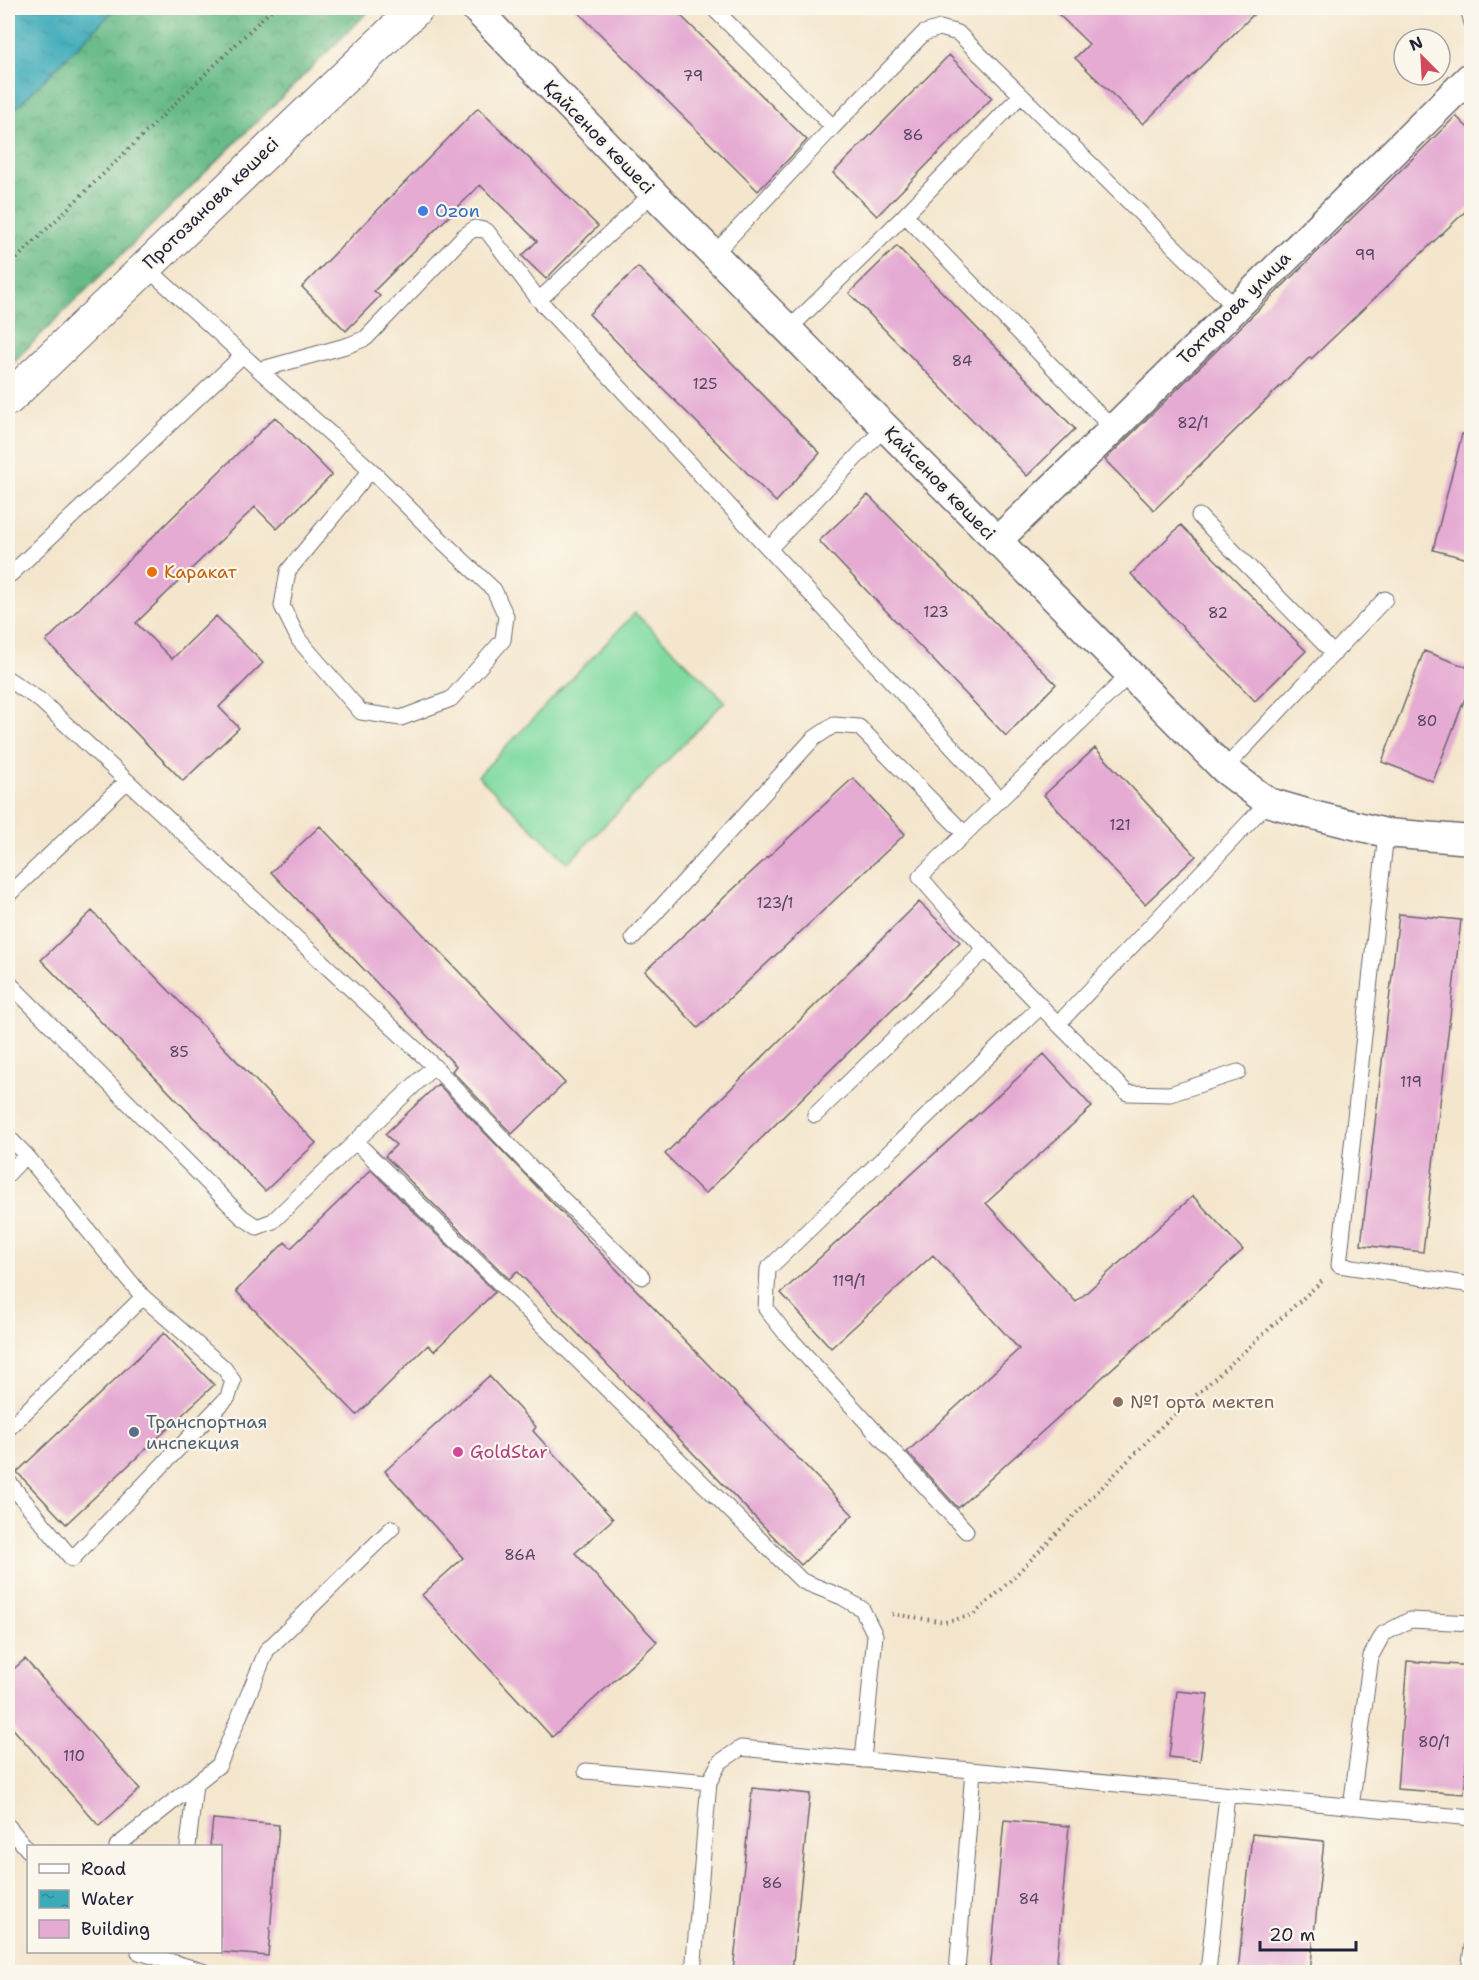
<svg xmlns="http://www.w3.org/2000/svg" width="1479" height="1980" font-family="'Shantell Sans',sans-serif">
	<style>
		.forest { fill: url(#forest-crowns); stroke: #456e61; stroke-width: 1.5 }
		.pitch { fill: #81dba1; stroke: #527e6e; stroke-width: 1.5 }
		.water { fill: url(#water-ripples); stroke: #2e667a; stroke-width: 1.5 }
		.building { fill: #e5abd3 }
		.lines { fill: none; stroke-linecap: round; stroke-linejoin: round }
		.service-casing { stroke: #6c676e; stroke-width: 17 }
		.minor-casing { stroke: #6c676e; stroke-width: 31 }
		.secondary-casing { stroke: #6c676e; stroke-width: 35 }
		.path { stroke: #6c676e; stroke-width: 4; stroke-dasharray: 1.5 4.5; stroke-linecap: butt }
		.service { stroke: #fff; stroke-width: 15 }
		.minor { stroke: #fff; stroke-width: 28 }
		.secondary { stroke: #fff; stroke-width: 33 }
		.shop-dot { fill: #3f7fe0; stroke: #fbf7ec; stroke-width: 2 }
		.food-dot { fill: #e8710a; stroke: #fbf7ec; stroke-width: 2 }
		.education-dot { fill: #8d6e63; stroke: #fbf7ec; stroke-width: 2 }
		.service-dot { fill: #5c6f8a; stroke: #fbf7ec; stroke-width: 2 }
		.hotel-dot { fill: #d1479c; stroke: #fbf7ec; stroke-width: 2 }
		.labels { text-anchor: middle; stroke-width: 4.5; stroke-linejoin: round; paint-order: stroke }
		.number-label { font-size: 15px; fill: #534461 }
		.street-label { font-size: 18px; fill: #22223b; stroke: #fbf7ec }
		.shop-label { font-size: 18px; fill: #366cbe; stroke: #fbf7ec; text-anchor: start }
		.food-label { font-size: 18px; fill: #c56008; stroke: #fbf7ec; text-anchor: start }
		.education-label { font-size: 18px; fill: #785e54; stroke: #fbf7ec; text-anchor: start }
		.service-label { font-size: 18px; fill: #4e5e75; stroke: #fbf7ec; text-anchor: start }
		.hotel-label { font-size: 18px; fill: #b23c85; stroke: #fbf7ec; text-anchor: start }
	</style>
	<defs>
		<pattern id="forest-crowns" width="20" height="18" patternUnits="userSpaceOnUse" patternTransform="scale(1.5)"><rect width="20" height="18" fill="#68bb87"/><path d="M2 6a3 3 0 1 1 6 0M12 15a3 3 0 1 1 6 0" fill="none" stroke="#559870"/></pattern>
		<pattern id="water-ripples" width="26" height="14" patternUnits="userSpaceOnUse" patternTransform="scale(1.5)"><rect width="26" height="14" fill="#3baab9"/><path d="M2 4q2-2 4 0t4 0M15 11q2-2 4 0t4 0" fill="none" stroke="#318a98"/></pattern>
	</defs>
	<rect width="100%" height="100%" fill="#fbf7ec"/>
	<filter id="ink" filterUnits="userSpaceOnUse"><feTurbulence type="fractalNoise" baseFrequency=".0167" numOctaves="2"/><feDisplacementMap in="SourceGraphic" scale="12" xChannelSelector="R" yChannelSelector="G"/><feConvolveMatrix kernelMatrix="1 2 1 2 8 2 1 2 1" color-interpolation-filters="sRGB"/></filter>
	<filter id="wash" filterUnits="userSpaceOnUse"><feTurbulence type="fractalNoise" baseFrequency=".008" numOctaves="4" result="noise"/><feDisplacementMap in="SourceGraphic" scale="24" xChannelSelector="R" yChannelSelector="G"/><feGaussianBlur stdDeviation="1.35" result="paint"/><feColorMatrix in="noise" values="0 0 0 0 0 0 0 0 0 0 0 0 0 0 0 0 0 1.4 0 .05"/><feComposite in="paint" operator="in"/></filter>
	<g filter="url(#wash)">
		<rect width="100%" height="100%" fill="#f4e6cd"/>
		<!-- forest -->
		<path class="forest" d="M116 8H372L8 367V116Z"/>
		<!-- pitch -->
		<path class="pitch" d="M635 613 725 701 568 863 478 776Z"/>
		<!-- water -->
		<path class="water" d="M8 8H116L8 116Z"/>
		<g id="blocks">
			<!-- building -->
			<path class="building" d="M574 8H673L807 140 758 191Z
				M1052 8H1260L1143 124 1075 58 1089 44Z
				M949 55 992 98 877 216 833 173Z
				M478 108 598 226 546 279 522 256 537 241 480 185 374 291 380 296 346 331 302 287Z
				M1456 116 1472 132V205L1311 359 1310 357 1154 510 1105 460Z
				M897 246 1075 429 1027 476 849 293Z
				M638 267 820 453 776 502 589 314Z
				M275 417 332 475 277 529 255 507 136 623 172 659 216 616 263 663 219 707 239 728 183 781 46 641Z
				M1462 434 1472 435V560L1433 550Z
				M868 495 1056 684 1006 736 819 541Z
				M1181 525 1306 651 1255 701 1131 574Z
				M1424 651 1472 669V680L1433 781 1382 762Z
				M1095 748 1196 856 1145 904 1044 795Z
				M853 778 905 834 698 1028 645 971Z
				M320 826 565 1083 512 1134 452 1071 456 1066 271 872Z
				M919 902 960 942 705 1194 665 1154Z
				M92 911 316 1143 265 1191 41 960Z
				M1399 914 1461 920 1423 1252 1361 1245Z
				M1044 1054 1092 1107 986 1203 1076 1302 1193 1196 1243 1250 958 1508 907 1452 1019 1349 933 1255 831 1348 781 1293Z
				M438 1084 853 1515 801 1565 517 1271 509 1279 385 1156 396 1145 385 1134Z
				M371 1170 495 1292 434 1351 428 1345 357 1415 236 1291 285 1242 291 1248Z
				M164 1333 214 1385 66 1524 17 1472Z
				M489 1376 536 1427 533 1431 613 1519 575 1553 657 1642 552 1737 422 1595 463 1558 385 1471Z
				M25 1659 140 1789 99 1826 8 1723V1674Z
				M1407 1661 1472 1666V1696L1464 1794 1397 1789Z
				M1177 1691 1208 1694 1200 1761 1169 1757Z
				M752 1788 810 1794 792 1972H733Z
				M213 1819 279 1825 268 1956 220 1952V1846H210Z
				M1004 1820 1069 1826 1056 1972H990Z
				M1252 1834 1324 1841 1310 1972H1238Z"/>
		</g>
	</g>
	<g filter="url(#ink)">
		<use href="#blocks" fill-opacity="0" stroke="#6c676e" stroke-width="1.5"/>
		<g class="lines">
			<!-- service casing -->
			<g class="service-casing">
				<path id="service" d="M1468 8 1472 23
					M833 127 924 33 940 28 958 33 1021 95
					M905 215 1021 95 1235 307
					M715 253 833 127 716 11 719 8
					M145 266 259 370 349 345 366 338 464 236 475 228 487 231 539 300 653 193
					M539 300 1000 799
					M789 329 905 215 1113 429
					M259 370 371 470 436 535 494 590 506 616 503 640 451 699 401 718 361 712 299 640 282 606 288 571 371 470
					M1199 516 1334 654
					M769 549 885 427
					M11 574 243 355
					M8 679 41 701 434 1066 273 1221 257 1227 242 1217 8 982
					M1224 769 1385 599
					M1386 833 1339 1265 1472 1285
					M8 895 126 782
					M633 938 813 739 834 725 859 727 965 834
					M1058 1024 960 923 920 877 1130 674
					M434 1066 531 1168 642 1277
					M1238 1072 1170 1094 1127 1093 1058 1024 1268 802
					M815 1115 986 949
					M8 1137 26 1155 143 1297 224 1368 233 1381 228 1397 72 1559 8 1481
					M356 1142 802 1581 842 1597 862 1609 875 1635 863 1760
					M8 1174 26 1155
					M8 1429 143 1297
					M966 1531 786 1334 766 1309 768 1269 1041 1006
					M586 1771 709 1782
					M1351 1807 1371 1656 1383 1634 1410 1620 1472 1623
					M8 1826 28 1850
					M117 1846 219 1765 267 1650 392 1528
					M188 1846 195 1784
					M139 1952 205 1972
					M693 1972 709 1782 720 1762 741 1748 1472 1818
					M957 1972 973 1771
					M1208 1972 1227 1795
					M1469 1972 1472 1947"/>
			</g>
			<!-- minor casing -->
			<g class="minor-casing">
				<path id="minor" d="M475 8 653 193 1224 769 1268 802 1309 814 1386 833 1472 840
					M997 541 1113 429 1469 78 1472 81"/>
			</g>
			<!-- secondary casing -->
			<g class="secondary-casing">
				<path id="secondary" d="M8 399 417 8"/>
			</g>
			<!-- path -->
			<path class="path" d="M8 267 273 8
				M892 1614 945 1622 973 1615 1000 1591 1163 1425 1322 1281"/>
			<!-- service -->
			<use href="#service" class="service"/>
			<!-- minor -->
			<use href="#minor" class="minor"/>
			<!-- secondary -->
			<use href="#secondary" class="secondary"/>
		</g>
	</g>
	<!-- markers -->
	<circle class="shop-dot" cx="423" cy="211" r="6"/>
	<circle class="food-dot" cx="152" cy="572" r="6"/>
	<circle class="education-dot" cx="1118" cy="1402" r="6"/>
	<circle class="service-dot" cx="134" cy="1432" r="6"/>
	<circle class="hotel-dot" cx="458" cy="1452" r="6"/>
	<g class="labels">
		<!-- number labels -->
		<g class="number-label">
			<text x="693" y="81">79</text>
			<text x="913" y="140">86</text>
			<text x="1365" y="260">99</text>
			<text x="962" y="366">84</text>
			<text x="705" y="389">125</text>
			<text x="1193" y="428">82/1</text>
			<text x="936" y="617">123</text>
			<text x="1218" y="618">82</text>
			<text x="1427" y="726">80</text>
			<text x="1120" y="830">121</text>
			<text x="775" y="908">123/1</text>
			<text x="179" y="1057">85</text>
			<text x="1411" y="1087">119</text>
			<text x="849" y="1286">119/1</text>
			<text x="520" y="1560">86А</text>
			<text x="1434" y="1747">80/1</text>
			<text x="74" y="1761">110</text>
			<text x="772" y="1888">86</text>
			<text x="1029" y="1904">84</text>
		</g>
		<!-- street labels -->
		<g class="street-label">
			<text transform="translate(599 137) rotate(46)" y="6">Қайсенов көшесі</text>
			<text transform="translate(211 203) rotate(-44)" y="6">Протозанова көшесі</text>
			<text transform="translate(1234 308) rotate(-45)" y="6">Тохтарова улица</text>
			<text transform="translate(940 483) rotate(46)" y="6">Қайсенов көшесі</text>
		</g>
		<!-- shop labels -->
		<g class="shop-label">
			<text x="435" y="217">Ozon</text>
		</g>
		<!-- food labels -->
		<g class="food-label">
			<text x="164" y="578">Каракат</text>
		</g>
		<!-- education labels -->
		<g class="education-label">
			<text x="1130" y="1408">№1 орта мектеп</text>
		</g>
		<!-- service labels -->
		<g class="service-label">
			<text x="146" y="1428">Транспортная<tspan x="146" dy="21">инспекция</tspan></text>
		</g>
		<!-- hotel labels -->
		<g class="hotel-label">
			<text x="470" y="1458">GoldStar</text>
		</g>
	</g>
	<!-- margin -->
	<rect width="1479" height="1980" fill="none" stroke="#fbf7ec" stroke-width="30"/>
	<!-- legend -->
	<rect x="27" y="1845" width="195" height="108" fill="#fbf7ec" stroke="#a4a2a5" stroke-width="1.5"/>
	<rect x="39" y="1864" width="30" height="9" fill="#ffffff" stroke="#a4a2a5" stroke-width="1.5"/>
	<text x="81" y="1875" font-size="18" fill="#22223b">Road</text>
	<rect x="39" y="1890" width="30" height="18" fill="url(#water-ripples)" stroke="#a4a2a5" stroke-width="1.5"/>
	<text x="81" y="1905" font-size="18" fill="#22223b">Water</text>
	<rect x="39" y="1920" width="30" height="18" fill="#e5abd3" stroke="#a4a2a5" stroke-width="1.5"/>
	<text x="81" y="1935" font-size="18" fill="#22223b">Building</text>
	<!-- north arrow -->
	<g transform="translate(1422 57) rotate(336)"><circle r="28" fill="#fbf7ec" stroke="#a4a2a5" stroke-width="1.5"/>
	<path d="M0-4.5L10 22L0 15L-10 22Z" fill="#d1495b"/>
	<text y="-9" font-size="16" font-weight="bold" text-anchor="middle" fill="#22223b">N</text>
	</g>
	<!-- scale -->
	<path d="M1260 1941v9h96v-9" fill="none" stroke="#22223b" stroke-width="3"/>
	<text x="1269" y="1941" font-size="18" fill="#22223b" stroke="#fbf7ec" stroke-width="4.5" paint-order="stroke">20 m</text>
</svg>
